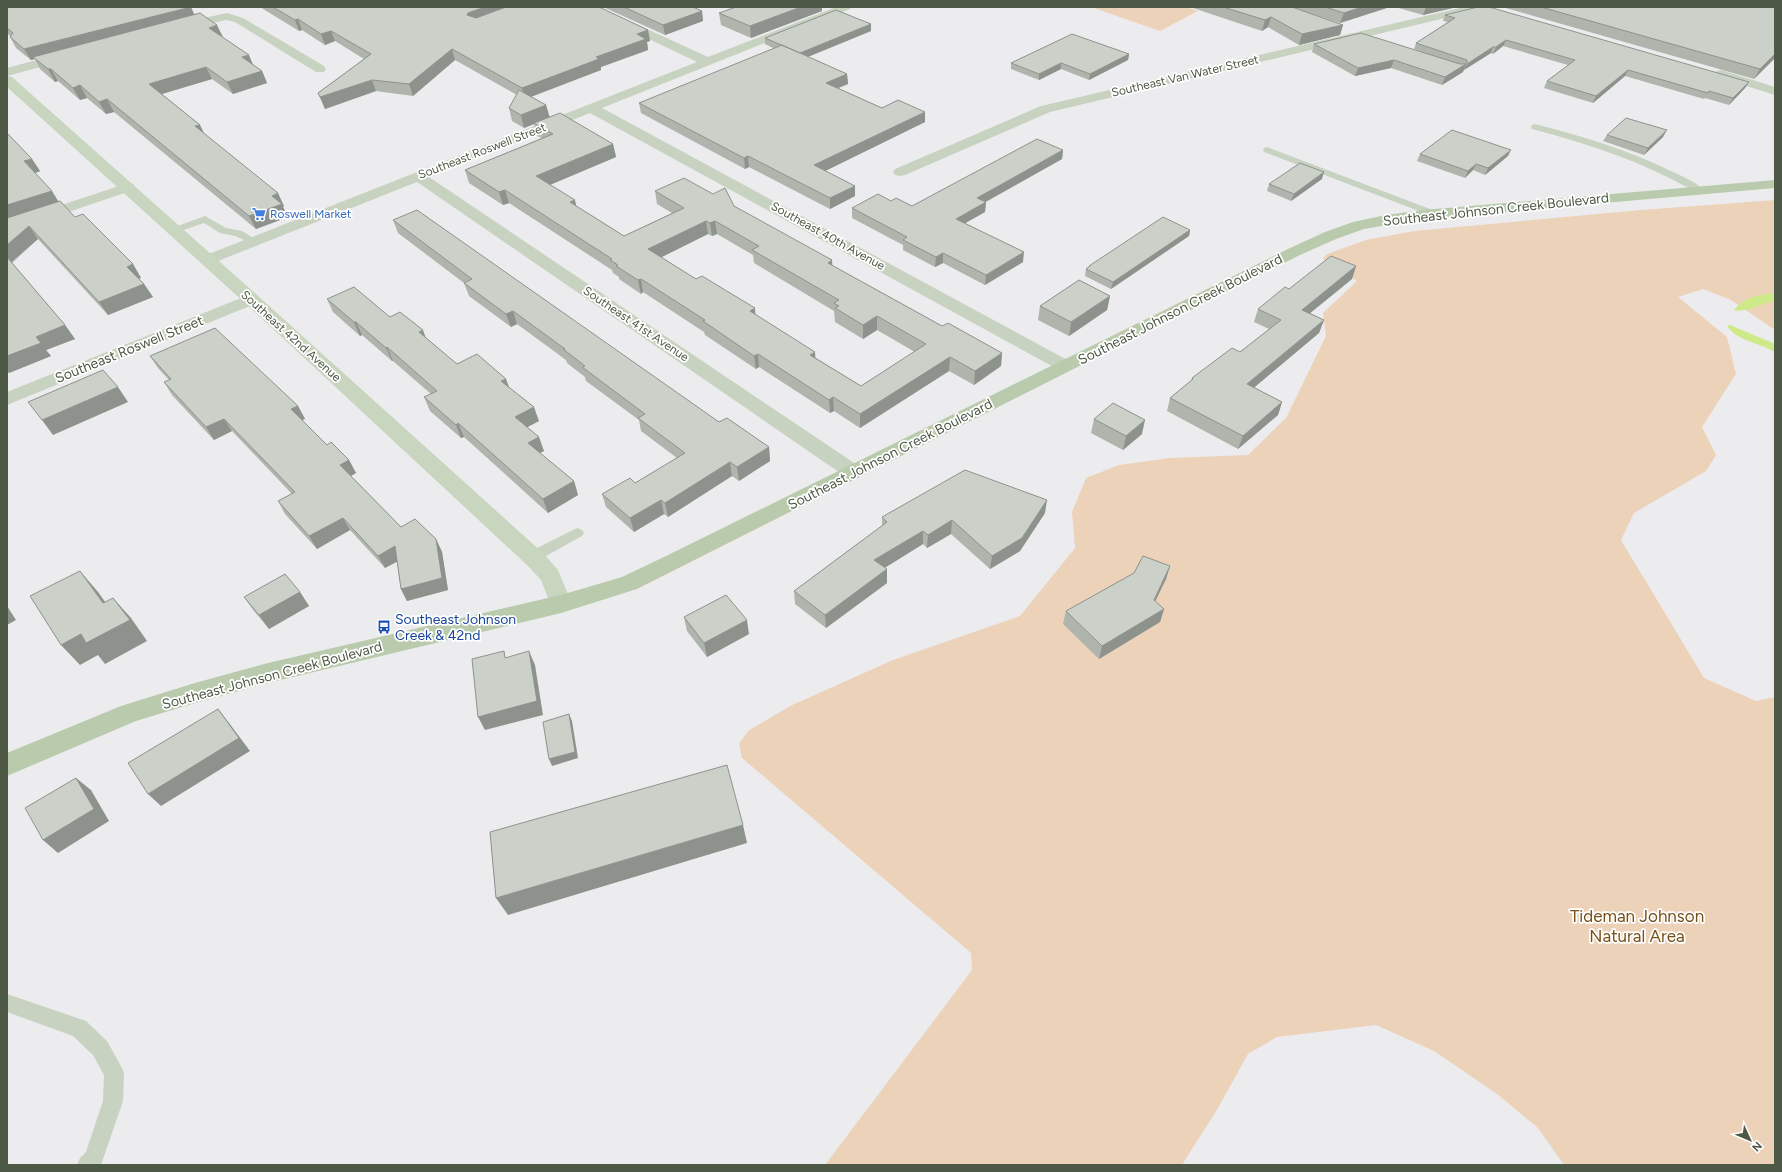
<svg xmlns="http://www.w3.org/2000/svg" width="1782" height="1172" font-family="Figtree,sans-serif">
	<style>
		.green { fill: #edd2ba }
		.water { fill: #ceea88 }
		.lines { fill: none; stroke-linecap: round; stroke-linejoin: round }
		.lane { fill: #c8d2c0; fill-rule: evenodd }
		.street { fill: #c8d2c0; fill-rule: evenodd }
		.secondary { fill: #c8d5bf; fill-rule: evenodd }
		.primary { fill: #b9cbac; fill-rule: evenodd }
		.wall { fill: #afb4ad; fill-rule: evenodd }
		.shaded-wall { fill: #8e928d }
		.building { fill: #cbd1c9; stroke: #8e928d; fill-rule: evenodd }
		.labels { text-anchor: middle; stroke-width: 3.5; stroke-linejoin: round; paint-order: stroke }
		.far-street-label { font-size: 12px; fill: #4e5945; stroke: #fff }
		.far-shop-label { font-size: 12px; fill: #366cbe; stroke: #fff; text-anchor: start }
		.street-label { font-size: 14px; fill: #4e5945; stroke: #fff }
		.transit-label { font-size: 14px; fill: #164399; stroke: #fff; text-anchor: start }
		.near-park-label { font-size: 17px; fill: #785018; stroke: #fff }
	</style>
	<rect width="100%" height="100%" fill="#ececef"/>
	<!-- green -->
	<path class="green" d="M1091 7H1186L1198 11 1160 31Z
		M1775 200V330L1731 300 1703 289 1678 297 1727 337 1736 374 1702 427 1716 455 1706 471 1634 513 1621 540 1704 678 1756 701 1775 697V1165H1564L1538 1128 1497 1094 1434 1051 1376 1025 1277 1037 1248 1054 1218 1108 1182 1165H825L972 970 971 953 742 758 739 744 748 731 790 706 893 660 1020 616 1075 548 1072 512 1086 478 1119 465 1170 458 1248 455 1286 418 1326 336 1323 313 1357 281 1323 259 1327 254 1366 240 1414 231 1641 210Z"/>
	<!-- water -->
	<path class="water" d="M1775 293V301C1762 303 1747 313 1734 310 1746 296 1758 295 1775 293Z
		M1730 325 1775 344V352C1760 343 1737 341 1727 326Z"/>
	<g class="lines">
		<!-- lane -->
		<path class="lane" d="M1535 124C1583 136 1631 151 1675 173 1684 177 1696 182 1702 189L1700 191H1694C1643 162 1589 144 1532 129L1531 127 1532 125Z
			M1267 147 1438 212 1440 214 1435 217 1432 216 1264 152 1263 150 1264 148Z
			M205 216 226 228 242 231 258 241 253 244 235 236 220 233 204 223 175 233 170 230 172 228Z
			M577 528 582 530 584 533 582 536 537 561 532 562 527 561 525 557 527 553Z
			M7 994 86 1021 107 1041 121 1066 124 1073 123 1101 101 1165H77L80 1158 86 1152 103 1101 104 1075 93 1055 73 1036 7 1012Z"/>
		<!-- street -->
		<path class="street" d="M584 7H599L708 57 836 7H852L850 9 602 108 1071 362 1074 366 1071 370 1065 372 1059 370 590 113 429 177 860 467 863 472 860 477 853 479 846 477 417 182 213 263 207 265 201 263 199 260 201 257 697 62 586 9Z
			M1464 7H1485L1479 10 1050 112 905 175 900 176 895 175 893 172 895 169 1041 106Z
			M227 13 243 18 324 66 326 69 324 72H316L235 22 226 20 180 31 176 30 174 27 176 24Z
			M66 52 70 53 72 56 70 59 7 76V68Z
			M1721 70 1775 87V95L1717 77 1715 74 1717 71Z
			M128 183 133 184 135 187 133 190 7 233V223Z
			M251 294 257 295 259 299 257 303 7 405V392Z"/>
		<!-- secondary -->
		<path class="secondary" d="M7 76 12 77 257 295 543 553 558 570 572 604 569 610 561 613 553 610 541 580 527 565 245 303 7 87Z"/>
		<!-- primary -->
		<path class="primary" d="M1775 180V188L1423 219 1364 229 1336 239 1300 255 637 589 561 613 268 683 195 703 136 721 7 776V753L121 706 195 683 268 663 561 595 622 577 664 557 1288 249 1325 232 1353 222 1386 215 1423 210Z"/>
	</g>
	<!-- wall -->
	<path class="wall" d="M7 7 195 15 222 37 253 65 262 71 267 83 233 94 212 79 162 94 200 125 204 134 284 206 283 207 288 217 256 229 114 112 106 114 87 98 80 100 58 81 55 82 40 69 35 59 31 60 16 48 10 37V36L7 33Z
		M260 7H599L648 30 650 41 647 42 648 50 601 67V70L531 97 546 105 549 117 613 144 616 157 550 185 576 206 624 236 672 213 657 204 655 191 734 206 833 266 942 326 1002 353 1001 366 974 385 949 371 860 428 834 411 830 413 759 367 756 369 705 335 704 332 643 292 641 294 619 279V277L613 273 612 270 509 203 503 205 469 183 465 170 542 138 537 136 534 124 524 128 512 121 509 108 517 95 455 60 413 96 376 91 325 109 318 93 364 59 335 41 325 45 302 30 299 31ZM708 234 712 236 717 234 753 255 754 263 834 311 835 322 863 339 877 330 915 352 861 386 816 358 756 315 696 279 661 257Z
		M603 7H693L702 11 703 21 665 35Z
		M1190 7H1390L1340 23 1297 9 1343 25 1340 35 1299 45 1268 27 1262 31Z
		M1395 7H1457L1423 15Z
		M1502 7H1775V58L1754 79Z
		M822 11 751 38 721 25 719 13Z
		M1445 15 1749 82 1745 88 1729 105 1705 98 1704 99 1625 76 1593 103 1544 88 1547 81 1568 65 1503 46 1493 54 1491 53 1464 70V67L1463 72 1442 85 1391 68 1355 76 1312 52 1314 44 1425 53 1414 49 1416 43 1448 22 1443 21Z
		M871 31 808 57 847 74 848 84 838 88 882 108 925 122 825 171 855 186V196L830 209 749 167 745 169 641 113 639 103 775 49 765 44V38Z
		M1129 54 1128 60 1089 80 1061 69 1039 80 1011 69V63Z
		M7 133 32 159 40 171 35 173 58 201 75 217 133 264 141 278H139L144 284 153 297 108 315 38 239 12 263 65 325 75 339 46 350 51 356 9 373Z
		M1607 135 1663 137 1644 155 1603 141Z
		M1063 150 1062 159 986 202 985 212 965 223 1023 262 985 285 943 263 935 267 903 250V245L852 218V208L891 201 912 206Z
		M1420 154 1508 156 1485 175 1473 170 1465 178 1417 161Z
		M1322 179 1291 201 1267 191 1269 184Z
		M393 220 719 422 769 447 770 461 739 481 732 476 668 517 664 514 634 532 606 507 602 494 635 483 677 458 641 431 639 420 586 381 585 377 567 363 566 360 517 324 511 327 469 296 464 283 398 233Z
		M1190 230 1189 236 1111 289 1085 276 1086 269 1089 267V266Z
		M1356 266 1352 279 1310 313 1324 320 1319 333 1254 387 1282 402 1278 415 1238 449 1167 411 1170 398 1191 381 1192 378 1240 352 1269 329 1254 322 1258 309 1289 289Z
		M1110 296 1107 310 1069 336 1038 320 1040 306Z
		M327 299 390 317 426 338 457 364 509 387 539 421 527 427 544 451 539 453 574 481 578 495 548 513 464 437 461 438 430 411 424 397 431 394 393 361H392L362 335 360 336 333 312Z
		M150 356 298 406 305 419 302 420 327 445 349 460 356 473 351 476 401 527 436 539 442 552 448 590 407 601 401 589 397 562 385 568 350 530 317 549 285 514 278 501 292 494 232 431 214 440 172 395 164 382 169 380 158 368Z
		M1094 419 1142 434 1123 450 1091 433Z
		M1045 513 1020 551 990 569 951 534 927 548 923 544 884 568 887 569V583L826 628 795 604 794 591 882 526V517Z
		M1170 566 1166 579 1155 601 1164 609 1160 622 1099 659 1063 624 1066 611Z
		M300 592 309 606 269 629 254 611 244 597Z
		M684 617 749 634 707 657 687 631Z"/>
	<!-- shaded-wall -->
	<path class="shaded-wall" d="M191 7 196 18 33 57 35 59 31 60 24 49Z
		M485 7H519L471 25 467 15 468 13Z
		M801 7H822V11L751 38 750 26Z
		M1362 7H1390L1340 23 1344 13Z
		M1426 7H1457L1423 15Z
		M702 11 703 21 665 35 663 25Z
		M1271 17 1268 27 1262 31 1265 20Z
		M298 19 302 30 299 31 295 20Z
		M871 24V31L800 60V53Z
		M217 25 223 37 209 28Z
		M1343 25 1340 35 1299 45 1302 34Z
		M648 30 650 41 647 42 648 50 601 67V70L525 99 522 88 596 57 637 34Z
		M331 31 335 41 325 45 321 34Z
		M1506 40 1503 46 1493 54 1496 47Z
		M1493 47 1491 53 1464 70 1467 64Z
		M452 49 455 60 413 96 409 84Z
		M1129 54 1128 60 1089 80 1090 74Z
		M1775 54V58L1754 79 1760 69Z
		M249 55 254 67 242 57Z
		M1394 60 1391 68 1355 76 1358 68Z
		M1061 63V69L1039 80V74Z
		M1466 64 1463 72 1442 85 1445 77Z
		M206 67 212 79 155 96 149 84Z
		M48 69H51L58 81 55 82Z
		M1628 70 1625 76 1593 103 1596 96Z
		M262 71 267 83 233 94 227 82Z
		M847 74 848 84 826 93V83Z
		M372 80 376 91 325 109 320 97Z
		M1749 82 1745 88 1729 105 1733 98Z
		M80 85 87 98 80 100 73 88Z
		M107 99 114 112 106 114 99 102Z
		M546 105 550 118 534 123V124L524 128 521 115Z
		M925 112V122L815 176 814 165Z
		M200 125 206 137 195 126Z
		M1667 130 1663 137 1644 155 1648 148Z
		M613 144 616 157 540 189 536 176Z
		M1063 150 1062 159 976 207 977 198Z
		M1511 150 1508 156 1485 175 1488 168Z
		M748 156 749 167 745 169 744 158Z
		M32 159 40 171 33 174 24 161Z
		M1476 164 1473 170 1465 178 1468 171Z
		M1324 172 1322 179 1291 201 1294 194Z
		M855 186V196L830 209V198Z
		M505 190 509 203 503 205 499 192Z
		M52 191 60 204 7 221V205Z
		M278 193 284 206 283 207 288 217 256 229 249 216 272 196Z
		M575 200 578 214 570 202Z
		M986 202 985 212 955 229 956 219Z
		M706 221 708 234 650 263 648 249Z
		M715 221 717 234 712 236 710 223Z
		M29 226 38 239 10 263 7 259V245Z
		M1190 230 1189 236 1111 289 1113 282Z
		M1024 252 1023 262 985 285 986 275Z
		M943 253V263L935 267 936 257Z
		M832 260 833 274 828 263Z
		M133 264 141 278 135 280 127 267Z
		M1356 266 1352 279 1298 323 1302 310Z
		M641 279 643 292 641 294 638 280Z
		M144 284 153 297 108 315 99 302Z
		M1110 296 1107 310 1069 336 1071 322Z
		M755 308 756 322 750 311Z
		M513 311 517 324 511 327 506 314Z
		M877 316V330L863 339V325Z
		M1324 320 1319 333 1243 397 1247 384Z
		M354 322H356L362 335 360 336Z
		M65 325 75 339 46 350 51 356 9 373 7 371V356L36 337Z
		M423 330 428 344 419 332Z
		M387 347 393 361H392L386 348Z
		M815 352 816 366 810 355Z
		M1002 353 1001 366 974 385 975 371Z
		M758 354 759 367 756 369 754 356Z
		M950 357 949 371 860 428V414Z
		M506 379 511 392 501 381Z
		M118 387 128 402 53 435 42 420Z
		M833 397 834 411 830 413 829 400Z
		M1282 402 1278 415 1238 449 1243 436Z
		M298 406 305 419 298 422 291 409Z
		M534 407 539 421 520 431 515 417Z
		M224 419 232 431 214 440 206 427Z
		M1145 420 1142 434 1123 450 1126 436Z
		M458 423 464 437 461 438 456 425Z
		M539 437 544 451 532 457 528 443Z
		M769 447 770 461 739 481 737 467Z
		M349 460 356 473 347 478 340 465Z
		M730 462 732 476 668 517 665 503Z
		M574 481 578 495 548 513 543 499Z
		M661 500 664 514 634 532 630 518Z
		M1047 500 1045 513 1020 551 990 569 992 556Z
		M343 518 350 530 317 549 309 536Z
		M952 520 951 534 927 548 928 535Z
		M923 531V544L875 574 874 560Z
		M436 539 442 552 448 590 407 601 401 589Z
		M395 546 401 559 385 568 378 556Z
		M1170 566 1166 579 1150 612 1154 600Z
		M887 569V583L826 628 825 615Z
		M80 571 98 592 121 624 103 603Z
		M300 592 309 606 269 629 259 615Z
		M113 598 131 618 147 641 105 664 98 655 80 665 61 645Z
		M7 606 16 620 7 625Z
		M1164 609 1160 622 1099 659 1102 646Z
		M747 620 749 634 707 657 704 643Z
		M529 651 535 665 543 715 485 730 478 717Z
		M218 709 229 723 250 751 161 806 148 794Z
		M569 714 572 721 578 758 552 766 549 759Z
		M76 778 91 790 109 821 58 853 43 840Z
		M743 825 747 843 508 915 496 898Z"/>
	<!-- building -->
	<path class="building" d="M7 7H191L24 49 10 37 13 33 7 28Z
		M273 7H485L468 13 467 15 476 18 506 7H599L648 30 637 34 646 39 596 57 599 59 522 88 452 49 409 84 372 80 320 97 318 93 371 54 331 31 321 34 298 19 295 20Z
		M624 7H693L702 11 663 25Z
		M736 7H801L750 26 719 13Z
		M1223 7H1292L1343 25 1302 34 1271 17 1265 20Z
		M1325 7H1362L1344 13Z
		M1478 7H1489L1749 82 1733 98 1709 91 1708 93 1628 70 1596 96 1547 81 1575 60 1506 40 1496 47H1493L1467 64V60L1416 43 1455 18 1445 15Z
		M1541 7H1775V54L1760 69Z
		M836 10 871 24 800 53 765 38Z
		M200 13 217 25 209 28 249 55 242 57 262 71 227 82 206 67 149 84 200 125 195 126 278 193 272 196 282 204 249 216 107 99 99 102 80 85 73 88 51 69H48L33 57Z
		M1361 33 1460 64H1466L1445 77 1394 60 1358 68 1314 44Z
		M1072 34 1129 54 1090 74 1061 63 1039 74 1011 63Z
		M782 45 847 74 826 83 882 108 898 100 925 112 814 165 855 186 830 198 748 156 744 158 639 103Z
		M519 90 546 105 521 115 509 108Z
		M560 113 613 144 536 176 575 200 570 202 624 236 684 208 655 191 684 178 713 194 725 188 734 206 832 260 828 263 942 326 948 323 1002 353 975 371 950 357 860 414 833 397 829 400 758 354 754 356 703 321 705 320 641 279 638 280 616 266 618 265 610 260 612 259 505 190 499 192 465 170 553 134 534 123ZM706 221 710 223 715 221 759 246 752 250 839 300 834 303 839 306 835 308 863 325 877 316 926 344 861 386 810 355 815 352 750 311 755 308 702 276 696 279 648 249Z
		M1626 118 1667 130 1648 148 1607 135Z
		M1452 130 1511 150 1488 168 1476 164 1468 171 1420 154Z
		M7 133 32 159 24 161 52 191 7 205Z
		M1037 139 1063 150 977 198 986 202 956 219 1024 252 986 275 943 253 936 257 903 240 907 237 852 208 878 194 891 201 896 198 912 206Z
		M1300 163 1324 172 1294 194 1269 184Z
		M60 201 75 217 83 214 133 264 127 267 144 284 99 302 29 226 7 245V218Z
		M417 210 719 422 727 418 769 447 737 467 730 462 665 503 661 500 630 518 602 494 630 478 635 483 685 453 638 418 645 414 582 367 585 366 563 349H565L513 311 506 314 464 283 472 279 393 220Z
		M1163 217 1190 230 1113 282 1086 269 1090 266H1089Z
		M1331 256 1356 266 1302 310 1324 320 1247 384 1282 402 1243 436 1170 398 1193 379 1192 378 1232 348 1240 352 1281 320 1258 309 1285 287 1289 289Z
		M7 257 65 325 36 337 41 343 7 356Z
		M1079 280 1110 296 1071 322 1040 306Z
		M354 287 390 317 400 312 423 330 419 332 457 364 477 354 506 379 501 381 534 407 515 417 539 437 528 443 574 481 543 499 458 423 456 425 424 397 437 391 387 347 386 348 356 322H354L327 299Z
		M215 328 298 406 291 409 327 445 331 442 349 460 340 465 401 527 415 519 436 539 442 578 401 589 395 546 378 556 343 518 309 536 278 501 295 492 224 419 206 427 164 382 171 379 150 356Z
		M103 370 118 387 42 420 28 402Z
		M1113 403 1145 420 1126 436 1094 419Z
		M965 470 1047 500 1022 538 992 556 952 520 928 535 923 531 874 560 887 569 825 615 794 591 887 522 882 517Z
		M1143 556 1170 566 1154 600 1164 609 1102 646 1066 611 1134 573Z
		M80 571 103 603 113 598 130 620 86 643 81 634 61 645 30 596Z
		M285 574 300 592 259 615 244 597Z
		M726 595 747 620 704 643 684 617Z
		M504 651 505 658 529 651 537 701 478 717 472 659Z
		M218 709 239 738 148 794 128 763Z
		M569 714 575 752 549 759 543 722Z
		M727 765 743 825 496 898 490 832Z
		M76 778 94 809 43 840 25 808Z"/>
	<!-- icons -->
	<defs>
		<g id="supermarket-bare" transform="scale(1.08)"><path d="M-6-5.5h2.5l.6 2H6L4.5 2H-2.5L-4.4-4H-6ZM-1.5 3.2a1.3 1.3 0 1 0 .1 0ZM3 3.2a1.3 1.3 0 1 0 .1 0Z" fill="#3f7fe0" stroke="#fff" stroke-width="2.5" paint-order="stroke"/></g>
		<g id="bus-bare" transform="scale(1.08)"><path d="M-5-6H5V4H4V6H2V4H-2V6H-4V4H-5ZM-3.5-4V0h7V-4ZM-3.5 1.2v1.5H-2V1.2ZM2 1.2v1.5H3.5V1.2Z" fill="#1a4fb4" stroke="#fff" stroke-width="2.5" paint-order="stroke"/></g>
	</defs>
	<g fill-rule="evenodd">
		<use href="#supermarket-bare" x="259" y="214"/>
		<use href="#bus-bare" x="384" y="627"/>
	</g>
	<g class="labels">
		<!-- far-street labels -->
		<g class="far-street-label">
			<text transform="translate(1185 76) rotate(-13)" y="4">Southeast Van Water Street</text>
			<text transform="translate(482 151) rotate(-21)" y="4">Southeast Roswell Street</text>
			<text transform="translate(828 236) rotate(29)" y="4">Southeast 40th Avenue</text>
			<text transform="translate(636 324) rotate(34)" y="4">Southeast 41st Avenue</text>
			<text transform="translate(291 336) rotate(42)" y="4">Southeast 42nd Avenue</text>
		</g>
		<!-- far-shop labels -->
		<g class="far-shop-label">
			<text x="270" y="218">Roswell Market</text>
		</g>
		<!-- street labels -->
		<g class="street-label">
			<text transform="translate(1496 209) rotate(-6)" y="5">Southeast Johnson Creek Boulevard</text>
			<text transform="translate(1180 309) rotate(-27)" y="5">Southeast Johnson Creek Boulevard</text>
			<text transform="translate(129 349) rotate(-22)" y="5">Southeast Roswell Street</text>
			<text transform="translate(890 454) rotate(-27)" y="5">Southeast Johnson Creek Boulevard</text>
			<text transform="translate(272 675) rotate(-15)" y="5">Southeast Johnson Creek Boulevard</text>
		</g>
		<!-- transit labels -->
		<g class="transit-label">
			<text x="395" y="624">Southeast Johnson<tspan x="395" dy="16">Creek &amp; 42nd</tspan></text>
		</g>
		<!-- near-park labels -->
		<g class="near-park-label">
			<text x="1637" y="922">Tideman Johnson<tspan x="1637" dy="20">Natural Area</tspan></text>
		</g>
	</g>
	<!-- border -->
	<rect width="1782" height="1172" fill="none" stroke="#4e5945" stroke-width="16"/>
	<!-- north arrow -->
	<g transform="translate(1750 1140) rotate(134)" stroke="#ffffff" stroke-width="3" paint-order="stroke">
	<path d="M0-3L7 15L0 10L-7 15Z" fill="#4e5945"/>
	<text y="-6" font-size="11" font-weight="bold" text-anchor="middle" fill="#4e5945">N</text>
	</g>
</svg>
